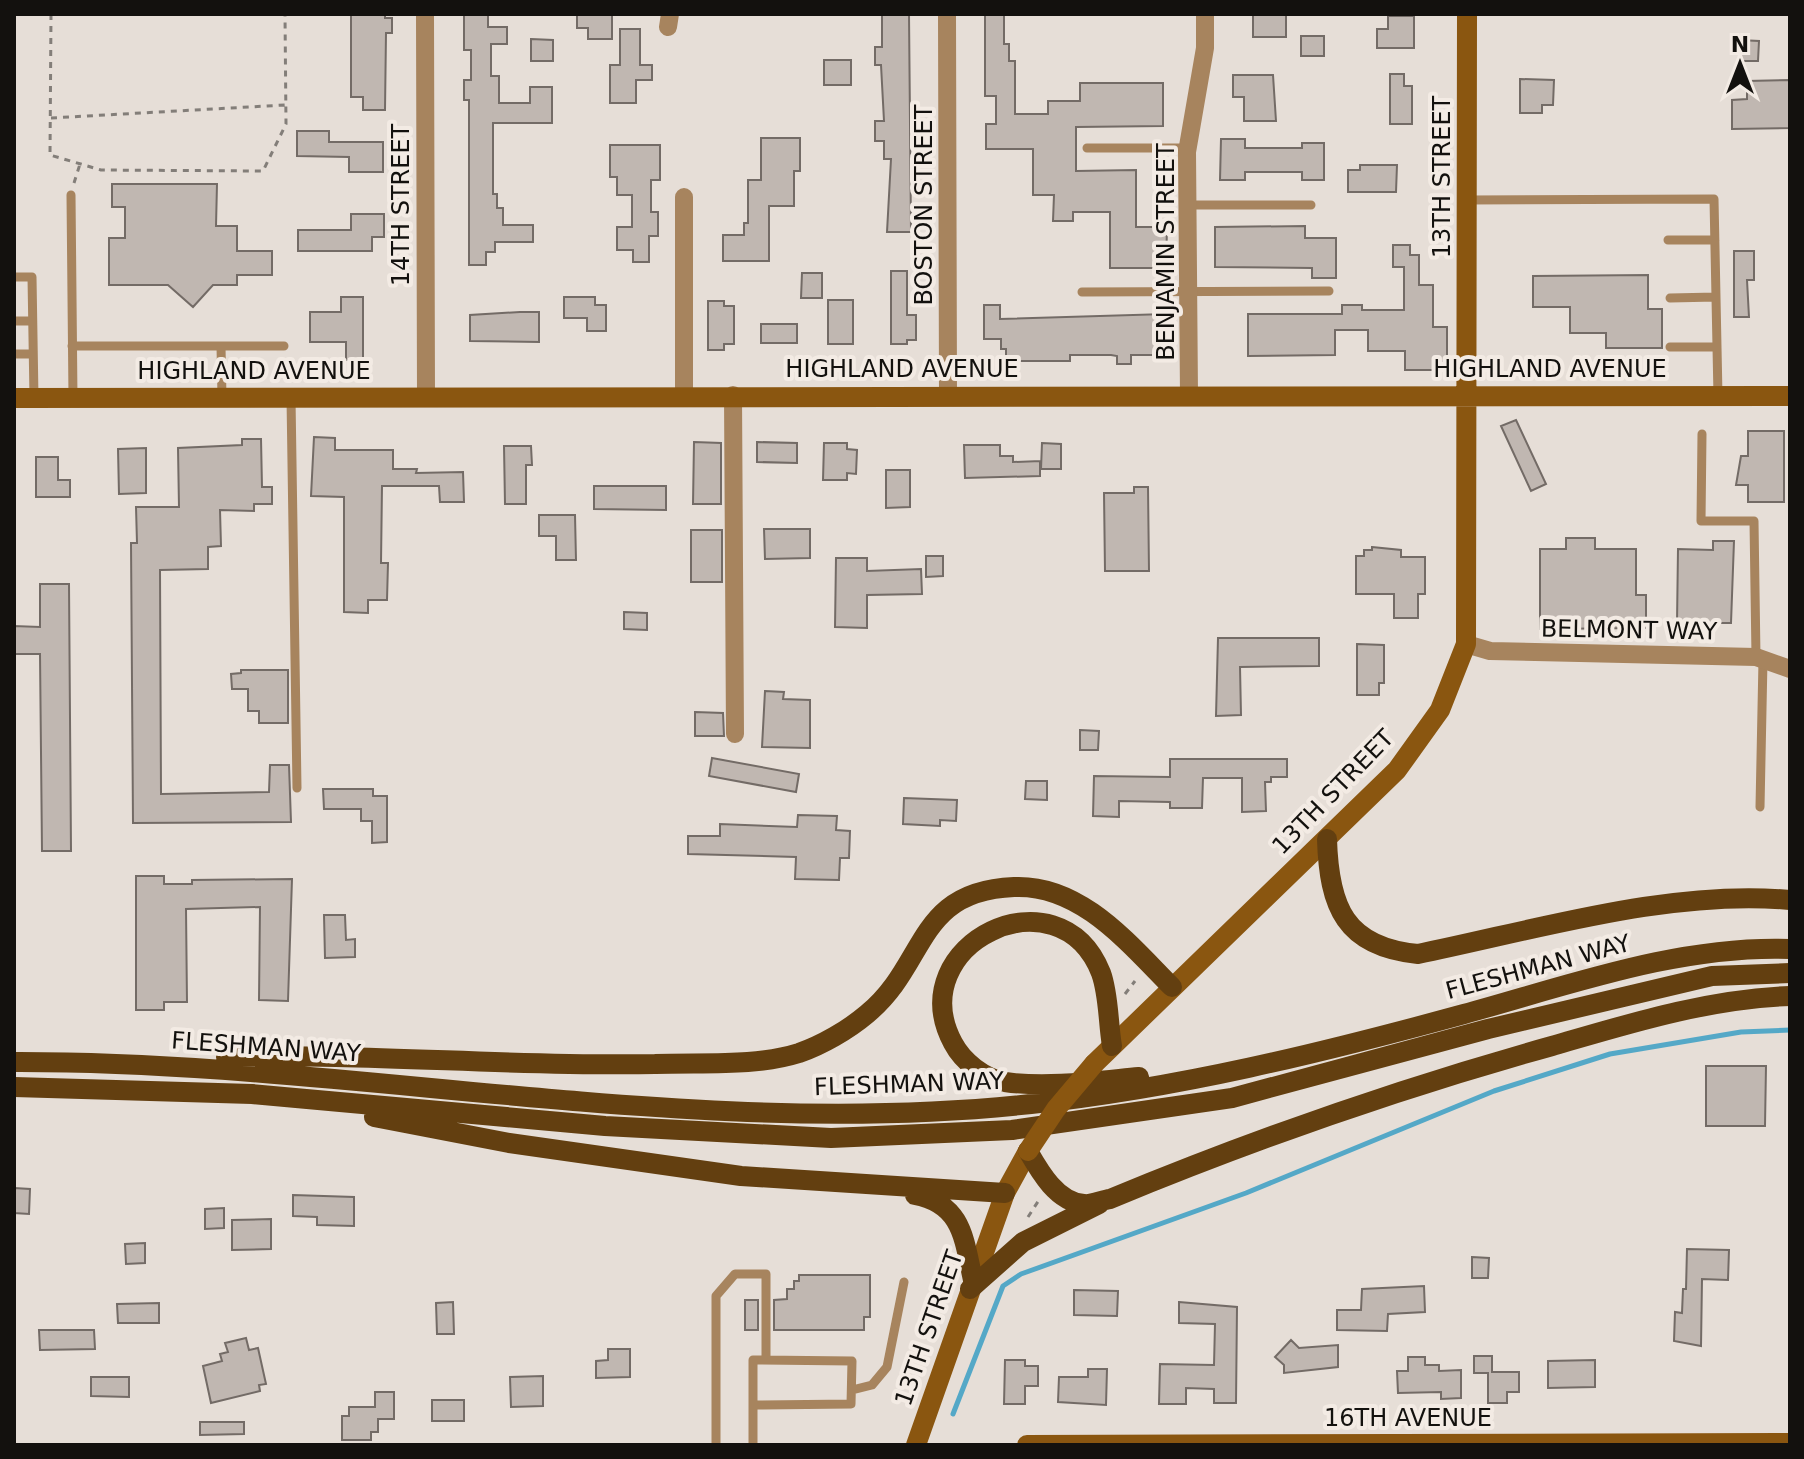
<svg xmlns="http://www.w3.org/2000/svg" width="1804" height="1459" font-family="'DejaVu Sans',sans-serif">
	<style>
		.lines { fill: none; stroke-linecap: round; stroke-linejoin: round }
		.stream { stroke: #54a8c7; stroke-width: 5 }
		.building { fill: #c0b7b1; stroke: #736b66; stroke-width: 2 }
		.path { stroke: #837e79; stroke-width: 3; stroke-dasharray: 6 6; stroke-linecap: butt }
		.lane { stroke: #a7845e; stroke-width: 9 }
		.street { stroke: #a7845e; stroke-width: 18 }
		.secondary { stroke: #8a5610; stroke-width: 20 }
		.primary { stroke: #633f10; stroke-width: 20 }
		.secondary-bridge { stroke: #8a5610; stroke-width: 20 }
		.labels { text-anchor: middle; stroke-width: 8; stroke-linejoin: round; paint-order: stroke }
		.street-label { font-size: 24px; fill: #13110e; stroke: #f3ebe4 }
	</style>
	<rect width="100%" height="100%" fill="#e6ded7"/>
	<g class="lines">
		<!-- stream -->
		<path class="stream" d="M953 1414 1003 1286 1021 1274 1246 1193 1494 1091 1610 1054 1741 1032 1790 1030"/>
	</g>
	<!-- building -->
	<path class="building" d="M351 14H385V18H392V33H386L385 110H363V97H351Z
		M464 14H488V27H507V44H491V76H499V103H530V87H552V123H493V194H497V208H503V225H533V242H495V252H486V265H469V100H464V80H471V50H464Z
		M577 14H612V39H588V28H577Z
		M882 14H909L911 232H887L891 159H884V141H875V121H884L881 65H875V47H882Z
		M985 14H1004V44H1009V61H1015V114H1048V101H1080V83H1163V126L1076 127V171L1136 170V227H1167L1166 268H1110V212H1073V221H1053L1054 195H1033V149H986V124H996V96H985Z
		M1253 14H1286V37H1253Z
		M1388 16H1414V48H1377V29H1388Z
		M620 29H640V65H652V80H636V103H610V65H620Z
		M1301 36H1324V56H1301Z
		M531 39 553 40V61H531Z
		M1739 40 1759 41 1758 61H1739Z
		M824 60H851V85H824Z
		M1390 74H1404V86H1412V124H1390Z
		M1233 75H1273L1276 121H1244V97H1233Z
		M1520 79 1554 80 1553 105H1542V113H1520Z
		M1790 80V128L1732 129V100L1747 99V81Z
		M297 131H329V142H383V172H349V157L297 156Z
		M761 138H800V171H794V206H769V261H723V235H744V223H748V180H761Z
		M1221 139H1245V148H1302V143H1324V180H1302V172H1245V180H1220Z
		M610 145H660V180H651V212H658V236H649V262H633V250H617V227H632V195H617V177H610Z
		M1360 165H1397L1396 192H1348V170H1360Z
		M112 184H217L216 226H237V251H272V275H237V285H213L193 307 168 285H109V238H125V207H112Z
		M351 214H384V237H372V251H298V230H351Z
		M1305 226V238H1336V278H1312V268L1215 267V227Z
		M1393 245H1410V255H1419V285H1433V327H1447V370H1405V351H1368V330H1335V355L1248 356V314H1342V305H1362V310H1404V267H1393Z
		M1734 251H1754V280H1747L1749 317H1734Z
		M891 271H907V315H916V340H907V344H891Z
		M802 273H822V298H801Z
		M1648 275V309H1662V348H1606V333H1570V307H1533V276Z
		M341 297H363V360H346V342H310V312H341Z
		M564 297H595V305H606V331H587V318H564Z
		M828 300H853V344H828Z
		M708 301H724V306H734V344H724V350H708Z
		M984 305H1000V319L1166 314V355H1131V364H1117V356L1111 355H1070V361H1006V349H1001V339H984Z
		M520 312H539V342L470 341V315Z
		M761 324H797V343H761Z
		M1516 420 1546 484 1531 491 1501 426Z
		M1748 431H1784V502H1748V485H1736L1741 456H1748Z
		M314 437 335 438V450H393V469H417L416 473 463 472 464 502H440L439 486H382L381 563H388L387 600H368V613L344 612V497L311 496Z
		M242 439H261L262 487H272V504H254V511L220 510 221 546 208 547V569L160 570 161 794 269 792 270 765H289L291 822 133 823 131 543H137L136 507H179L178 448 242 445Z
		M694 442 721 443V504H693Z
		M757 442 797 443V463L757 462Z
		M824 443H847V449L857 450 856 474 847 473V480H823Z
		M1042 443 1061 444V469H1041Z
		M964 445H1000V456H1013V462L1040 461V476L965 478Z
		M504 446H531L532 465H526V504H505Z
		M146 448V493L119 494 118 449Z
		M36 457H58V480H70V497H36Z
		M886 470H910V507L886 508Z
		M594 486H666V510L594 509Z
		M1134 487H1148L1149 571H1105L1104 493H1134Z
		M539 515H575L576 560H556V536H539Z
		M764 529H810V558L765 559Z
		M691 530H722V582H691Z
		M1566 538H1595V549H1636V595H1646V628L1540 629V549H1566Z
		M1713 541H1734L1731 623H1677L1678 549 1713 550Z
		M1372 547 1401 550V557H1425V594H1418V618H1394V594H1356V556H1364V550H1372Z
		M926 556H943V576L926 577Z
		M836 558H867V571L921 569 922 594 867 595V628L835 627Z
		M40 584H69L71 851H42L40 654H14V626L40 627Z
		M624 612 647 613V630L624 629Z
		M1218 638H1319V666L1240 667 1241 715 1216 716Z
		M1357 644 1384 645V683H1379V695H1357Z
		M241 670H288V723H259V711H248V689H232L231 674 241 673Z
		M765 691 784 692 783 699 810 700V748L762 747Z
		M695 712 723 713 724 736H695Z
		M1080 730 1099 731 1098 750H1080Z
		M712 758 799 774 796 792 709 776Z
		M1170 759H1287V777H1271V782H1265L1266 811 1242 812V778H1203L1202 808H1170V802L1119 801V817L1093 816 1094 776 1170 777Z
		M1026 781H1047V800L1025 799Z
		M323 789H373V796H387V842L372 843V821H361V809H324Z
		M904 798 957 800 956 821 940 820V826L903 824Z
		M798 815 837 816 836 830 850 831 849 858H840L839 880 795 879 796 857 688 854V836H720V824L797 827Z
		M136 876H164V884H192V880L292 879 288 1001 259 1000 260 907 186 909 187 1002H164V1010H136Z
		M324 915H345L346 940 355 939V957L325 958Z
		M1706 1066H1766L1765 1126H1706Z
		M14 1188 30 1189 29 1214 14 1213Z
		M293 1195 354 1197V1226L317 1225V1217L293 1216Z
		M224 1208V1228L205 1229V1209Z
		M271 1219V1249L232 1250V1220Z
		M145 1243V1263L126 1264 125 1244Z
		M1687 1249 1729 1250 1728 1280 1702 1279 1701 1346 1674 1341 1675 1312 1682 1313 1683 1289H1686Z
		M1472 1257 1489 1258 1488 1278H1472Z
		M799 1275H870V1317H864V1330H774V1300L787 1299V1289H794V1281H799Z
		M1424 1286 1425 1312 1388 1314 1387 1331 1337 1330V1310H1361L1362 1289Z
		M1074 1290 1118 1291 1117 1316 1074 1315Z
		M745 1300H758V1330H745Z
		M453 1302 454 1334H437L436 1303Z
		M1179 1302 1237 1307 1236 1403H1214V1389L1186 1388V1404H1159L1160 1364 1214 1365 1215 1324 1179 1323Z
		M159 1303V1323H118L117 1304Z
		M39 1330H94L95 1349 40 1350Z
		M246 1338 249 1350 258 1348 266 1384 259 1385 260 1391 211 1403 203 1366 222 1361 220 1354 228 1352 225 1343Z
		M1291 1340 1299 1348 1338 1345V1367L1284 1373V1365L1275 1357Z
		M608 1349H630V1377L596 1378V1361L608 1360Z
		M1474 1356H1492V1372H1519V1392H1507V1403H1488V1373H1474Z
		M1408 1357H1425V1365H1439V1371L1461 1370V1398L1441 1399V1392L1398 1393 1397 1371H1408Z
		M1005 1360H1025V1366H1038V1386H1025V1404H1004Z
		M1595 1360V1387L1548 1388V1361Z
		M1088 1369H1107L1106 1405 1058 1402 1059 1377H1088Z
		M543 1376V1406L511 1407 510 1377Z
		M91 1377H129V1397L91 1396Z
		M375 1392H394V1419H378V1432H371V1440H342V1416H349V1407H375Z
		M432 1400H464V1421H432Z
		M200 1422H244V1434L200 1435Z"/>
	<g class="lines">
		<!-- path -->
		<path class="path" d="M51 14 50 155 101 170 263 171 286 124 285 14
			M51 118 285 105
			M74 183 80 164
			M1125 994 1135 981
			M1028 1217 1039 1200"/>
		<!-- lane -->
		<path class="lane" d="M1087 148H1187
			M71 195 73 398
			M1468 200 1714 199 1718 396
			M1187 205H1311
			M1668 240H1715
			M14 277H32L34 398
			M1082 292 1329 291
			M1670 298 1716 297
			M14 321H32
			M72 346H284
			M221 346 222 398
			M1670 347H1717
			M14 354H33
			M291 398 297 788
			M1702 434 1701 521H1754L1756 657
			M1760 807 1763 660
			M852 1390 872 1385 887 1367 904 1282
			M753 1405 851 1404 852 1361 753 1360V1445
			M716 1445V1296L735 1274H766V1360"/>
		<!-- street -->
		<path class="street" d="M425 14 426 395
			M947 14 948 395
			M668 27 670 14
			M684 395V197
			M733 395 735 734
			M1189 395 1187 152 1205 48V14
			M1466 644 1490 651 1756 657 1790 669"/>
		<!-- secondary -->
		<path class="secondary" d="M14 398 1790 396
			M1094 1064 1397 770 1440 710 1466 644 1467 14
			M916 1445 1005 1193 1028 1151
			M1027 1445 1790 1443"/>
		<!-- primary -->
		<path class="primary" d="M1327 839C1329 907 1345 947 1418 954 1536 930 1670 889 1790 900
			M1112 1046C1108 1023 1109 995 1101 973 1059 867 900 944 953 1043 963 1062 984 1078 1005 1082 1047 1088 1097 1081 1139 1077
			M226 1057C369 1053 511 1067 655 1064 701 1062 755 1067 799 1053 822 1045 848 1030 867 1014 928 964 915 891 1014 887 1081 884 1129 944 1172 987
			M14 1062C354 1061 692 1141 1031 1104 1179 1088 1321 1053 1464 1014 1570 985 1679 945 1790 949
			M14 1087 252 1094 605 1126 831 1138 1012 1130 1232 1098 1488 1029 1712 976 1790 973
			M374 1117 509 1143 741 1176 1005 1193
			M1028 1151C1040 1172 1057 1202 1084 1204 1091 1205 1102 1200 1110 1199 1255 1139 1401 1088 1552 1046 1631 1023 1708 999 1790 996
			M915 1195C963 1204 964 1240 973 1280
			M970 1289 1023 1242 1099 1204"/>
		<!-- secondary-bridge -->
		<path class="secondary-bridge" d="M1028 1151 1056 1109 1094 1064"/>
	</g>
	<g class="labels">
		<!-- street labels -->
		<g class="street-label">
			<text transform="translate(1442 177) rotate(-90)" y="8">13TH STREET</text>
			<text transform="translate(401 205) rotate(-90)" y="8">14TH STREET</text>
			<text transform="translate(924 205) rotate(-90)" y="8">BOSTON STREET</text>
			<text transform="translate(1166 252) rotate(-90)" y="8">BENJAMIN STREET</text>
			<text x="902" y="377">HIGHLAND AVENUE</text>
			<text x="1550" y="377">HIGHLAND AVENUE</text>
			<text x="254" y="379">HIGHLAND AVENUE</text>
			<text transform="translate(1629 630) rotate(1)" y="8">BELMONT WAY</text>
			<text transform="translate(1333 792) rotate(-46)" y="8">13TH STREET</text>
			<text transform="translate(1538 967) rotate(-15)" y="8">FLESHMAN WAY</text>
			<text transform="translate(266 1047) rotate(4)" y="8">FLESHMAN WAY</text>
			<text transform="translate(909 1084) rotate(-2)" y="8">FLESHMAN WAY</text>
			<text transform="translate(929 1328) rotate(-71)" y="8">13TH STREET</text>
			<text x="1408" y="1426">16TH AVENUE</text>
		</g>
	</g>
	<!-- border -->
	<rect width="1804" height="1459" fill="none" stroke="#13110e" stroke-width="32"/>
	<!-- north arrow -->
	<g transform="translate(1740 64)" stroke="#f3ebe4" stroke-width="6" paint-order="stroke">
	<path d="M0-6L14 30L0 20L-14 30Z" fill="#13110e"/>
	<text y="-12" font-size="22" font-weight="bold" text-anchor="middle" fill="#13110e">N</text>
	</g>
</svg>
